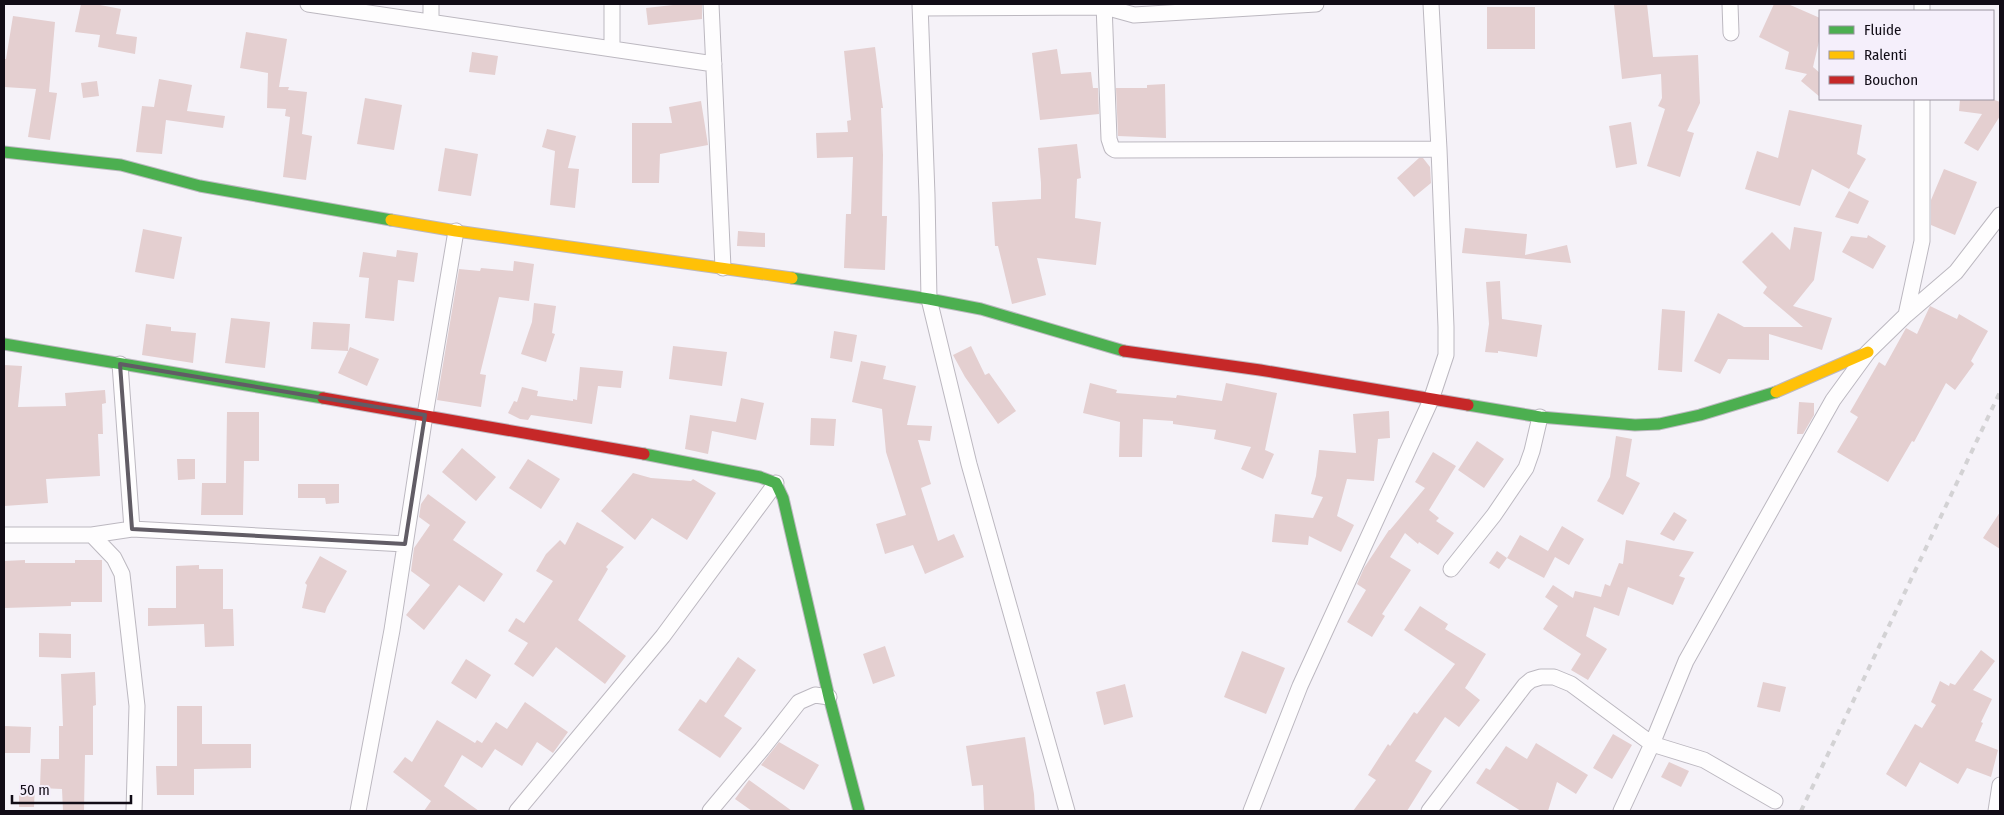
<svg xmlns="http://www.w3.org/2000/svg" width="2004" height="815" font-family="'Fira Sans Condensed',sans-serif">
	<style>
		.building { fill: #e4cfd0 }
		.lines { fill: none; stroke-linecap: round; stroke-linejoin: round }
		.street-casing { stroke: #bcb8c0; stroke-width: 17 }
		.fast-casing { stroke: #bcb8c0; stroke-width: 13 }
		.slow-casing { stroke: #bcb8c0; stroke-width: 13 }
		.jam-casing { stroke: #bcb8c0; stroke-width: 13 }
		.street { stroke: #fefdfe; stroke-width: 15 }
		.fast { stroke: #4caf50; stroke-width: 11 }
		.slow { stroke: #ffc107; stroke-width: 11 }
		.jam { stroke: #c62828; stroke-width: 11 }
		.rail { stroke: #d3d2d4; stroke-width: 4; stroke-dasharray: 6 6; stroke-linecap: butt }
		.marked { fill: none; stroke: #615c65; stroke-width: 4; stroke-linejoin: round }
	</style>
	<rect width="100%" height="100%" fill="#f5f2f8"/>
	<!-- building -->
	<path class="building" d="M81 4H95L121 9 116 34 137 37 135 54 98 47 100 35 75 32Z
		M682 4H702V19L648 25 646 8Z
		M1625 4H1647L1653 57 1698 55 1700 103 1687 131 1694 133 1680 177 1647 166 1665 109 1658 106 1662 98 1661 74 1622 79 1614 5Z
		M1774 4H1788L1820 18V37L1813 67 1820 73V97L1801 81 1807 74 1785 69 1789 52 1759 37Z
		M1487 7H1535V49H1487Z
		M13 16 55 22 49 92 57 93 50 140 28 137 36 89 4 87V59H6Z
		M246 32 287 39 279 87H289L288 90 307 92 302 134 312 136 306 180 283 177 290 117 285 116 286 109 267 108 268 73 240 68Z
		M875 47 883 108H881L883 155 882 216H887L885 270 844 268 846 214H851L853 157 817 158 816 133 848 132 847 121 851 120 844 51Z
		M1057 49 1061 74 1091 72 1093 88H1098L1099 114 1040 120 1032 53Z
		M472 52 498 56 495 75 469 72Z
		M159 79 192 85 187 111 225 116 223 128 166 120 162 154 136 152 142 106 154 107Z
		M97 81 99 96 83 98 81 83Z
		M1165 84 1166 138 1118 136 1116 88H1147V85Z
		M365 98 402 105 394 150 357 144Z
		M1960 99H1992L2000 102V116L1978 151 1964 143 1982 114 1959 111Z
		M701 101 708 145 660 154 659 183H632V123H672L669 107Z
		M1789 110 1862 125 1857 154 1866 159 1849 189 1812 169 1800 206 1745 189 1757 151 1778 158Z
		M1631 122 1637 164 1616 168 1609 126Z
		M547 129 576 136 568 168 579 169 575 208 550 205 555 151 542 147Z
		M1077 144 1081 178 1077 179 1075 218 1101 222 1096 265 1037 258 1046 295 1012 304 998 246H995L992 202 1041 199V183L1038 148Z
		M445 148 478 154 471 196 438 191Z
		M1419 158H1423L1430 167 1431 183 1414 197 1397 178Z
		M1944 169 1977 182 1955 235 1931 225V200Z
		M1849 191 1869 201 1858 224 1835 217Z
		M1794 227 1822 232 1814 280 1793 306 1832 318 1822 350 1769 334V360L1728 359 1720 374 1694 361 1718 313 1744 327H1803L1763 293 1767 287 1742 262 1772 232 1790 250Z
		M1465 228 1527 234 1525 255 1567 245 1571 263 1462 253Z
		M143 229 182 237 174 279 135 272Z
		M738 231 765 233V247L737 246Z
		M1868 235 1886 246 1873 269 1842 252 1851 236 1867 238Z
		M397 250 418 253 414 282 398 280 394 321 365 318 369 278 359 277 363 252 396 257Z
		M514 261 534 264 529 301 499 297 480 374 486 375 481 407 437 400 459 269 480 271 481 268 513 271Z
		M1500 281 1502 319 1542 325 1537 357 1498 351V353L1485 352 1489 324 1486 282Z
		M534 303 556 306 552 333 555 334 546 362 521 354 532 322Z
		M1930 306 1957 319 1959 314 1988 331 1971 361 1974 364 1955 390 1946 383 1914 442 1912 441 1888 482 1837 452 1858 417 1850 412 1879 362 1885 366 1906 328 1917 334Z
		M1662 309 1685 311 1682 372 1658 370Z
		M231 318 270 322 265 368 225 363Z
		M313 322 350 324 348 351 311 349Z
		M146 324 171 327V331L196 333 193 363 142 355Z
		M834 331 857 335 852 362 830 358Z
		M673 346 727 352 722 386 669 379Z
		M971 346 985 375 989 373 1016 411 998 424 965 377 953 355Z
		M350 347 379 359 367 386 338 373Z
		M861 361 886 366 883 379 916 386 907 425 932 426 930 441 918 440 931 484 921 488 938 541 954 534 964 557 925 574 913 545 885 554 876 524 906 515 886 452 882 409 852 402Z
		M4 365 22 366 18 407 66 406 65 393 105 390 106 403 102 404 103 434H98L100 476 46 479 48 503 4 506Z
		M580 367 623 371 621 388 598 386 592 424 531 415 528 420 520 419 508 413 514 401 517 402 522 387 538 391 537 396 573 401V399L577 400Z
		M1090 383 1117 390 1116 393 1176 398 1177 395 1222 401 1226 383 1277 393 1265 450 1274 454 1263 479 1241 469 1251 447 1214 439 1216 430 1173 424V421L1143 419 1142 457H1119L1120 422 1083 413Z
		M741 398 764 403 756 440 712 431 708 454 685 449 690 415 736 422Z
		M1799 402 1814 403V415L1803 434H1797Z
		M1389 411 1390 438 1378 439 1374 481 1347 479 1337 516 1354 525 1341 552 1309 536 1308 545 1272 542 1275 514 1313 518 1323 497 1311 494 1316 476 1319 450 1356 453 1353 414Z
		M227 412H259V461H244L243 515H201L202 483H226Z
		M811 418 836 419 834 446 810 445Z
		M1616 436 1632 439 1626 476 1640 483 1623 515 1597 501 1610 477Z
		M1477 441 1504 459 1484 488 1458 470Z
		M462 448 496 477 476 501 442 472Z
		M1433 452 1456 466 1429 510 1439 518 1436 521 1454 533 1438 555 1419 542 1418 544 1405 533 1390 557 1411 570 1382 614 1385 616 1372 637 1347 622 1366 590 1357 584 1364 568 1389 530H1390L1425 488 1415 482Z
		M177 459H195V479L178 480Z
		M528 459 560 479 541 509 509 488Z
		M633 473 651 478 691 481 693 479 716 493 687 540 652 518 635 540 601 511Z
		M298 484H339V503L326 504 325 498H298Z
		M428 494 466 522 453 540 503 574 484 602 459 585 424 630 406 615 430 585 411 571 414 548 430 525 419 517 421 504Z
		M1674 512 1687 520 1674 541 1660 534Z
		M2000 512V549L1983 538Z
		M577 522 624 547 606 567 608 569 578 620 626 656 605 684 556 647 533 677 514 664 528 643 508 631 516 618 524 623 553 581 536 571 546 554 560 540 565 545Z
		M1562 526 1584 539 1569 565 1555 557 1544 578 1507 558 1520 535 1548 551Z
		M1626 540 1694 552 1679 576 1685 578 1673 605 1628 587 1619 616 1594 607 1586 636 1607 649 1588 680 1571 670 1581 654 1543 629 1558 606 1545 597 1553 585 1573 598 1575 591 1601 597 1605 584 1610 586 1619 563 1623 564Z
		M1497 551 1507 558 1499 569 1489 563Z
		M320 556 347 571 327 607 325 613 302 608 307 585 305 583Z
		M25 560V563H75V560H102V602H71V606L4 608V561Z
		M199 565V569H223V609H233L234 646 205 647 204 624 148 626V608H176V566Z
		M1420 606 1448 624 1445 629 1486 654 1465 688 1480 700 1459 727 1445 717 1415 761 1432 771 1407 811H1353L1376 780 1368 775 1388 744 1390 746 1414 712 1417 714 1455 664 1404 630Z
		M39 633 71 634V658L39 657Z
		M885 646 895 676 873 684 863 654Z
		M1981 650 1995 661 1973 690 1992 699 1981 722 1983 723 1975 741 1998 750 1991 777 1967 768 1958 784 1920 762 1906 787 1886 774 1915 724 1922 728 1936 705 1931 702 1940 681 1949 686 1950 683 1955 685Z
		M1242 651 1285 668 1266 714 1224 697Z
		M738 657 756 670 724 716 742 728 720 758 678 730 700 699 706 703Z
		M466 659 491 675 476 699 451 683Z
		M95 672 96 705 93 706V755H85L84 811H63L62 789 40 788 41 759H59V726H63L61 674Z
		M1763 682 1786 687 1780 712 1757 707Z
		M1125 684 1133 717 1104 725 1096 692Z
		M525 702 568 732 553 753 537 742 522 766 495 749 482 768 462 755 444 786 479 811H424L431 801 393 772 405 757 412 762 437 720 475 743 477 740 482 743 496 722 507 729Z
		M177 706H202V744H251V768L194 769V795H157L156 766H177Z
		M4 726 31 727 30 753H4Z
		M1613 734 1632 745 1612 779 1593 768Z
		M1025 737 1034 794 1035 811H984L983 785 972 786 966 746Z
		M779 742 819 765 804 790 761 765Z
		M1536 743 1588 775 1576 794 1557 782 1548 811H1521L1476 783 1486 768 1490 770 1506 746 1527 759Z
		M1669 762 1689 771 1681 787 1661 777Z
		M749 780 792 811H752L735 799Z
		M19 784 35 785 34 807H19Z"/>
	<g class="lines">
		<!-- street casing -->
		<g class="street-casing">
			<path id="street" d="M308 4 714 64
				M612 4V49
				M711 4 723 268
				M920 4 927 195 929 299 969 464 1067 811
				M1104 4 1109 139 1112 148 1115 150 1439 149
				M1730 4 1731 33
				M1922 4V11
				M920 8 1105 7 1134 15 1316 4
				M431 21V4
				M1906 315 1922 241V99
				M120 364 132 529
				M4 535H92L132 529 405 544
				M92 535 114 558 122 574 137 706 134 811
				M1451 569 1494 515 1526 468 1532 451 1540 417
				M358 811 392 630 425 415 456 231
				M517 811 663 636 776 483
				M710 811 762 749 799 702 815 695 829 697
				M1251 811 1300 686 1431 400 1446 355V327L1439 149 1431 4
				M1429 811 1525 685 1531 680 1541 677H1554L1571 684 1652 744 1704 760 1775 801
				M1621 811 1652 744 1686 661 1833 400 1868 352 1906 315 1956 272 2000 215
				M1996 811 2000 785"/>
		</g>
		<!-- fast casing -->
		<g class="fast-casing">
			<path id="fast" d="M4 152 121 165 200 186 391 220
				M792 278 929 299 981 309 1124 351
				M4 344 323 398
				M1468 405 1540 417 1635 425 1659 424 1700 415 1776 392
				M644 454 760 477 776 483 783 498 829 697 859 811"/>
		</g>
		<!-- slow casing -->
		<g class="slow-casing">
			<path id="slow" d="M391 220 456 231 792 278
				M1776 392 1868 352"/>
		</g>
		<!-- jam casing -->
		<g class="jam-casing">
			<path id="jam" d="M1124 351 1260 370 1468 405
				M323 398 644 454"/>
		</g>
		<!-- street -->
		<use href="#street" class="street"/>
		<!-- fast -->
		<use href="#fast" class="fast"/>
		<!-- slow -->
		<use href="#slow" class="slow"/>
		<!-- jam -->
		<use href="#jam" class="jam"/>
		<!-- rail -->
		<path class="rail" d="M1801 811 2000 392"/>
	</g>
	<!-- marked area -->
	<path class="marked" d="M120 364 425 415 405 544 132 529Z"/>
	<!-- border -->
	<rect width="2004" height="815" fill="none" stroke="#110c16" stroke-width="10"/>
	<!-- legend -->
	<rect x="1819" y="10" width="175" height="90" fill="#f5effb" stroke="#9a949f"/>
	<rect x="1829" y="26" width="25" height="8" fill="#4caf50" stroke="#9a949f"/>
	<text x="1864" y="35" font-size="15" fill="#110c16">Fluide</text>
	<rect x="1829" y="51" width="25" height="8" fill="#ffc107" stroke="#9a949f"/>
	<text x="1864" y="60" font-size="15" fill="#110c16">Ralenti</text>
	<rect x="1829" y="76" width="25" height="8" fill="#c62828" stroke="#9a949f"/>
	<text x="1864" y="85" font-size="15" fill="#110c16">Bouchon</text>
	<!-- scale -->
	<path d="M12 795v8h119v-8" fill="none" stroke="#110c16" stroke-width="2.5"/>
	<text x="20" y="795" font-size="15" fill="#110c16" stroke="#f5effb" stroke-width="4" paint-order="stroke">50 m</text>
</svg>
